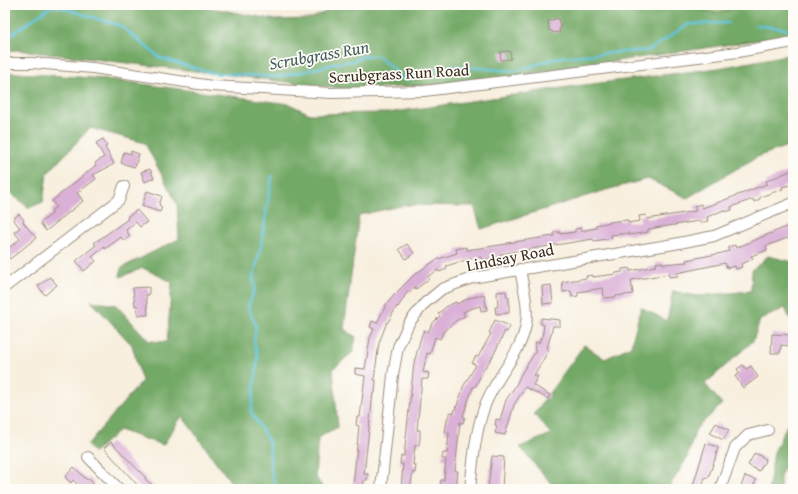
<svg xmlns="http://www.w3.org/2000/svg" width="798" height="494" font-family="'Gentium Book Plus',serif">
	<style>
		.green { fill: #8fc375; stroke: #65764a }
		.forest { fill: #73a966; stroke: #576a42 }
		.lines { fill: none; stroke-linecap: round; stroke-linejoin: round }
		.stream { stroke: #58c0d5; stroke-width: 2.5 }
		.building { fill: #dab0d7 }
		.minor-casing { stroke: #9a8c7e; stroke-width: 12 }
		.minor { stroke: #fff; stroke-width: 10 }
		.labels { text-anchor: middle; stroke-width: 3.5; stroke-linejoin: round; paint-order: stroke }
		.street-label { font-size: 16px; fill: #3b2a1e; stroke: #fdfcf7 }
		.water-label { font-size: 17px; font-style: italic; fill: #455e5e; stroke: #fdfcf7 }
	</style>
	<rect width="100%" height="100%" fill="#fdfcf7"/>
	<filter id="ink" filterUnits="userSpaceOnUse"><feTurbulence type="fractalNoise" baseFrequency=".025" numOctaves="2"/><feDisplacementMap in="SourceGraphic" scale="8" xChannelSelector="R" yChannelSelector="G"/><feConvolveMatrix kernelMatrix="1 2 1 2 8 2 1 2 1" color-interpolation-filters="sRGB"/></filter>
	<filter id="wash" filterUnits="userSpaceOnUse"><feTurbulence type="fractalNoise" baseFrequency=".012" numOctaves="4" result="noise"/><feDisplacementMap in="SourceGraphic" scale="16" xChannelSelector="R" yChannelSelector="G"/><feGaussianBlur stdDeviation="0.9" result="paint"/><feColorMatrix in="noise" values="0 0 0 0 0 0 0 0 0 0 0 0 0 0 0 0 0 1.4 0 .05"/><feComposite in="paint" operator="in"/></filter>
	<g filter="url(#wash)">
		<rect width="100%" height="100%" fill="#f8efde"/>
		<!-- green -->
		<path class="green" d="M700 5H740C728 11 710 19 700 5Z"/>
		<!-- forest -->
		<path class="forest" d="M5 5H195L276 20 310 19 334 8V5H700L703 10 714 13 725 12 740 5H793V35L481 81 355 90 17 50 5 51Z
			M793 54V144L757 157 687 198 648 179 606 190 481 229 474 206 406 205 359 215 344 329 356 337 353 352 333 369 338 427 318 438 315 476 324 489H236L182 416 163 445 119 430 94 453 87 445 142 381 132 345 91 301 116 305 149 341 167 342 172 282 143 268 120 277 121 268 179 239 177 204 145 143 90 128 47 174 43 202 29 208 5 189V72L106 79 289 104 310 114 387 113 576 86 719 68Z
			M768 256 793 262V325L785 308 760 320 753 341 705 384 722 404 696 429 687 458 668 489H556L520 447 551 434 534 414 584 345 605 359 631 346 641 307 667 321 673 291 696 296 751 291 752 270Z
			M793 412V451L780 476V489H768L769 486 774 452Z"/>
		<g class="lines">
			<!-- stream -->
			<path class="stream" d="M53 5 121 26 160 58 212 73 274 77 307 71 337 63 353 61 364 56H378L405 80 451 66 515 71 561 57 649 50 689 24 728 23
				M756 25 793 30
				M5 39 53 5
				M272 176 261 246 253 277 255 288 248 307 256 326 254 341 258 357 251 412 269 442 271 470 276 489"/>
		</g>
		<g id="blocks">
			<!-- building -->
			<path class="building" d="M558 18 561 29H559L560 32 553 33 552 31 549 30 548 21Z
				M510 51 511 59 501 60 500 52Z
				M103 139 107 146 105 147 114 164 93 175 96 179 77 193 83 201 46 231 40 223 53 213 51 211 56 207 52 201 96 165 95 163 104 157 96 143Z
				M131 151 139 154 135 167 121 163 124 152 131 154Z
				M150 169 154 178 145 182 141 172Z
				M793 170V184L782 187 783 189 760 197V199L754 202 753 199 731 207 732 210 725 212 724 210 707 217 708 221 700 223 699 221 648 229V232L629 235V233L611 235 612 238 594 241 593 239 500 254 501 257 482 260 481 257 466 260 446 266 447 269 439 272 438 270 427 277 429 279 416 289 415 287 410 292 408 291 398 307 397 306 388 322H387L379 343 374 380H376L375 393H373L364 474H368L367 480H364L363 488 353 486 359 426 356 425 357 417H360L365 376 355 374V368L365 369 370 338 374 329 370 327 372 321 377 323 386 305 395 294 414 275 436 260 457 253 456 249 466 247 467 250 507 244V243L554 236V232H560V234L575 232V229L581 228V231L596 228V225L616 221 628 220V223L640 221 639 216 646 215 647 219 696 211 694 206 701 204 702 208 714 204 767 184 766 181Z
				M147 191 162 196 159 205 162 207 160 212 142 206Z
				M137 210 147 222 140 227 136 222 126 230 130 236 124 241 121 237 105 249 104 247 92 257 96 261 84 271 76 261 96 245 94 243 128 219 127 217Z
				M19 214 24 220 23 222 36 238 10 259 5 251 20 239 14 232 20 228 13 219Z
				M793 224V236L766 246 767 250 751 256 753 259 741 264 742 267 736 269 735 266 727 268 725 263 677 273 678 276 669 277V274L631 280 633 294 616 296V297L604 298 603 288 578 292V296L572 297 571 291 563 292 562 282 587 278 586 276 593 275V277L616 274V273L622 272V269L629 268 630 271 656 266V263L663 262V264L687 262 686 260 722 253 729 251 728 247 735 245 736 248Z
				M407 244 414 253 406 259 399 249Z
				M50 277 57 285 45 295 38 286Z
				M551 285 553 303 543 304 542 286Z
				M149 287V295H146L148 315H138L137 305 135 306 133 288Z
				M506 291 507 297H509V313L496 314 495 307H498L497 292Z
				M484 295 487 310 481 311 480 306 470 309 463 312 465 316 457 320 443 332 440 339 435 337 430 354 427 353 423 372 429 373 428 379H422L417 430H420V439L419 445H415L413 465H416L415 473 413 472 410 489H401L403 464H400L401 456H404L414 363 421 337 424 330 428 332 432 324 440 316 438 314 447 306 456 302 457 304 469 298Z
				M541 318 560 320V326H553L547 349 549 350 534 375 538 376 533 385 550 395 548 399 525 387 514 405 505 435 495 433 497 426 495 425 496 419 500 420 506 400 516 385 521 374 536 351 534 350 536 342 539 343 541 337 542 338 544 325 541 324Z
				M495 320 510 326 507 332 505 331 493 356 484 369 475 387H473L463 416 465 417 463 423 460 422 455 471H458L456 489H444V487L440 486 441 480H444L446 459H442L443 453H447L449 433 445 432 447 420 450 412 454 413 456 406H457L463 387 476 365 472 363 476 356 478 357 491 334 489 333Z
				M772 334 791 335 790 346 781 345 780 353H771Z
				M743 365 746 369 751 366 758 377 743 388 735 376 740 373 737 369Z
				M716 423 729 430 723 440 710 433Z
				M111 442 146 478 145 479 157 489H141L104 448Z
				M706 443 718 447 715 459 708 478 705 477 702 489H692Z
				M755 453 766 459 759 471 748 465Z
				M492 456 504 457 502 489 488 488Z
				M74 467 87 480 89 478 94 483 91 485 95 489H82L73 480 71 483 65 477Z
				M745 476 756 480 752 489H740Z"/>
		</g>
	</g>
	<g filter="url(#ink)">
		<use href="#blocks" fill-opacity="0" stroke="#9a8c7e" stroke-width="1"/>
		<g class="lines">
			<!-- minor casing -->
			<g class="minor-casing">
				<path id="minor" d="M5 63H33L93 68 212 86 331 93 424 91 738 52 793 42
					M5 287 119 200 124 186
					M88 457 119 489
					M381 489 393 375 398 347 409 323 425 303 442 289 472 278 674 244 714 236 793 203
					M470 489C473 462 475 434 484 408 494 378 521 355 526 324 529 306 523 287 520 269
					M720 489 735 448 748 435 768 430"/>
			</g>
			<!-- minor -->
			<use href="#minor" class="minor"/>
		</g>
	</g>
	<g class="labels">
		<!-- street labels -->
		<g class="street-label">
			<text transform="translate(399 73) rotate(-3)" y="6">Scrubgrass Run Road</text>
			<text transform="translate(510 257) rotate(-11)" y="6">Lindsay Road</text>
		</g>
		<!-- water labels -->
		<g class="water-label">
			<text transform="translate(319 55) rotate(-10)" y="6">Scrubgrass Run</text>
		</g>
	</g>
	<!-- margin -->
	<rect width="798" height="494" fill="none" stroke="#fdfcf7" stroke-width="20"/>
</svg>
